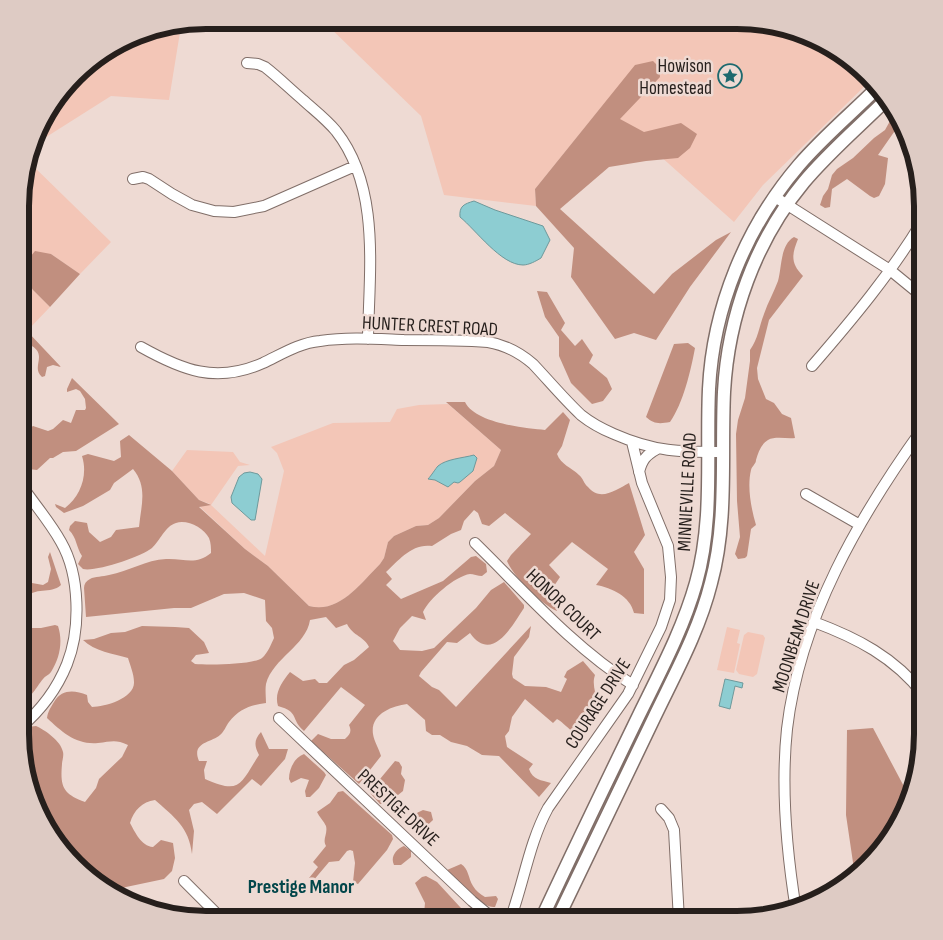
<svg xmlns="http://www.w3.org/2000/svg" width="943" height="940" font-family="'Sofia Sans Condensed',sans-serif">
	<style>
		.green { fill: #f3c6b7 }
		.forest { fill: #c18f7f }
		.water { fill: #8dcdd2; stroke: #6e999b }
		.lines { fill: none; stroke-linecap: round; stroke-linejoin: round }
		.minor-casing { stroke: #806e68; stroke-width: 12 }
		.major-casing { stroke: #806e68; stroke-width: 15 }
		.minor { stroke: #fff; stroke-width: 10 }
		.major { stroke: #fff; stroke-width: 12 }
		.labels { text-anchor: middle; stroke-width: 5; stroke-linejoin: round; paint-order: stroke }
		.poi-label { font-size: 19px; fill: #261f1c; stroke: #eedad3; text-anchor: end }
		.street-label { font-size: 19px; fill: #261f1c; stroke: #eedad3 }
		.neighbourhood-label { font-size: 20px; font-weight: bold; fill: #02464a; stroke: #eedad3 }
		.rim { fill: none; stroke: #261f1c; stroke-width: 6 }
	</style>
	<rect width="100%" height="100%" fill="#eedad3"/>
	<!-- green -->
	<path class="green" d="M322 20 762 22 831 45 871 80 763 185 734 222 603 105 535 189 536 206 444 195 421 116Z
		M184 24 181 26 169 100 111 96 32 146 45 113 83 66 145 30Z
		M27 160 111 242 80 274 51 254 33 290 50 307 27 331 23 326 24 169Z
		M448 404 501 450 494 466 475 481 439 518 428 525 416 526 394 536 388 542 384 558 380 564C360 584 339 614 309 606L268 566 245 549 199 506 210 504 199 500 172 471 187 450 233 452 240 462 250 465 238 466 211 505 265 556 284 471 277 453 271 447 333 423 390 422 397 409 419 405Z
		M727 627 740 630 737 643 740 644 734 673 717 670Z
		M748 632 763 635 765 638 757 674 753 677 739 674 736 670 744 635Z"/>
	<!-- forest -->
	<path class="forest" d="M653 61 659 67 660 77 620 119 644 132 681 123 697 134 690 148 678 158 646 161 609 167 560 209 654 294 672 274 716 240 731 232 690 287 656 340 634 333 615 339 571 277 574 248 536 206 535 189 635 65Z
		M895 112 901 122 878 155 888 158 885 184 879 196 874 198 870 196 847 179 832 189 830 207 825 208 820 205 823 196 828 189 832 175 837 169 853 158 874 138 885 130Z
		M794 237 798 239C792 254 790 263 803 276L769 320 757 368 758 379 766 399 774 403 782 414 791 418 795 438C787 439 775 436 768 440 761 444 758 453 756 460 756 464 752 466 751 470 747 487 751 508 756 525L751 529 747 556 745 558 738 559 735 554 740 537 737 501 736 434 738 420 745 398 750 361V350C758 339 759 327 764 314 768 302 774 292 778 281 782 267 780 245 794 237Z
		M35 251 51 254 80 274 50 307 33 290 24 275 26 262Z
		M537 291 547 292 565 323 561 330 575 346 582 339 593 355 589 363 607 378 612 389 603 401 592 404 571 383 559 356V337L545 317Z
		M23 326 27 331 61 367 53 365 47 367 45 376 42 377C29 366 53 352 23 342Z
		M688 343 695 348C691 370 683 404 670 422 659 424 654 424 646 417L674 344Z
		M72 378 119 424 76 451 63 452 53 458H50L37 470 28 469 22 460V434L33 426 48 431 53 429 63 420 71 423 76 410H85L86 408 85 399 80 391 76 389 67 392V389Z
		M446 402H465C475 423 524 428 545 430L563 412 570 420 562 446 557 454C561 465 571 467 579 475 583 478 584 484 588 487 600 502 616 490 629 483L645 535 634 552 644 569V614L634 613C630 596 612 588 596 585L608 569 572 542 549 565 560 577 552 589 555 594 557 611C542 605 513 576 507 561L511 555 531 534 505 513 489 526 482 524 478 513 474 510 464 521 461 530 451 534 432 546C412 543 399 560 386 572L392 579 386 585 401 599 443 581 471 557 476 556 486 564 487 572 482 576C478 576 473 574 470 574 455 576 429 599 423 612L426 620 412 616 400 628 393 641 400 650 422 651 434 648 476 608 491 590 504 582 524 605V608C512 626 492 664 470 633L457 643 447 642 421 672 419 676 432 687 439 690 456 707 531 626 529 637 514 657 512 674 513 678 525 686 546 687 561 692 567 679 564 677 567 671 583 661 595 675C591 686 598 695 596 707 594 717 580 736 574 746L570 743 575 733C568 729 564 723 557 719L553 723 525 699 512 717 509 731 505 736 507 747 533 764 529 769C533 780 541 780 551 783L539 797 499 756 482 755 467 746 451 742 440 735H432L426 731 425 720 407 704C392 706 370 714 373 734 374 741 379 749 381 756L359 784 311 741 318 734 331 739H345C350 734 352 732 349 725L365 705 341 687 304 731C290 719 300 712 278 706 274 693 282 682 290 672L303 681 315 679 319 683H327L344 665 354 660 369 647C365 637 353 636 347 624L336 628 326 617 310 620C306 646 273 658 266 684 265 690 266 697 266 703 251 705 239 709 229 722 226 726 224 732 220 735 211 743 191 742 199 761H207L204 770 205 779C241 795 240 784 259 755 254 745 254 740 261 732L269 749H288L285 759 261 786 252 779 217 814 202 802 194 804 189 810 194 831 192 854C189 827 174 817 155 800 142 802 134 810 130 823 135 832 141 846 153 847L161 840 173 843 175 858 172 871 164 879 126 887 113 892 62 851 63 849C50 837 37 812 30 795 24 780 20 750 20 733L28 727 36 726C45 730 61 741 63 752 64 756 62 761 62 764 60 787 63 794 85 802L96 788 99 779 122 757 128 745C115 739 111 742 98 743 76 745 62 732 47 718 48 711 51 707 54 702 62 689 74 690 87 695L88 702 92 707C105 707 135 698 134 682 134 674 130 665 128 658 114 654 94 651 83 640L94 639 111 633 125 632 142 626 175 627 189 628 204 642 209 653 196 655 191 661 195 664C208 665 252 665 262 658 268 653 271 644 274 638L272 628 266 621 265 600 244 593 224 594 191 608H174L86 617 84 588C84 584 86 581 90 579 95 576 103 577 109 575 129 571 146 560 166 559 184 558 195 566 211 553 211 548 211 543 209 538 204 528 187 519 176 523 165 526 160 541 152 548 141 557 96 572 83 569L78 564 82 556C76 547 77 538 69 530L70 526 75 521 87 523 89 532 100 542 111 537 116 530 139 527C141 506 148 487 133 469L114 483 110 490 83 506 64 513 56 507 55 504 65 508C81 496 88 475 82 456L88 454 114 461 121 457 120 441 129 435 172 471 199 500 211 505 199 507 245 549 268 566 309 606C339 614 360 584 380 564L384 558 388 542 394 536 416 526 428 525 439 518 475 481 494 466 501 450Z
		M50 552 61 585C50 595 36 585 23 600V609H21V581L28 586 32 583 43 585 48 582 51 569 48 557Z
		M55 625 58 626C63 641 60 658 51 672 49 675 45 676 43 679 36 687 32 699 21 699V628H41Z
		M873 728 909 796 904 817 855 876 846 815 847 730Z
		M304 754 324 772 326 775 319 788 310 797H306L305 791 309 780 301 778 291 783 289 779C289 769 294 758 304 754Z
		M395 761 399 762 402 767 401 774 405 780 403 791 388 803 380 804 371 794 370 791Z
		M343 791 392 835 393 839 387 850 358 884 353 882 355 863 353 851 350 850 347 851 339 861 329 862 313 881 310 882 309 878 318 867 313 862 326 846C322 839 328 834 326 826 324 821 319 817 317 812L330 803 338 792Z
		M423 810 431 812 433 820 419 833 414 831 410 825C411 816 416 813 423 810Z
		M404 846 411 851V857L401 865H394C390 857 396 849 404 846Z
		M461 864C469 869 468 878 473 886 476 891 480 894 485 897L496 896 498 899 495 907C483 909 454 880 447 870Z
		M426 876 437 882 472 920H435L431 914H424L425 903 415 883 422 877Z"/>
	<!-- water -->
	<path class="water" d="M474 201 495 210 543 226 550 240 541 258C536 261 529 265 523 265 501 265 476 230 460 217 459 206 464 204 474 201Z
		M474 455 477 458 473 471 460 482 458 483 454 482 448 487 435 480 428 479C431 476 436 468 438 466 446 459 463 458 474 455Z
		M250 472 258 474 262 479 255 520H251L232 503 231 497 239 477 244 473Z
		M725 679 743 683 742 688 735 686 730 709 719 706Z"/>
	<g class="lines">
		<!-- minor casing -->
		<g class="minor-casing">
			<path id="minor" d="M247 63 258 64 265 67C278 77 290 89 303 100 314 110 326 119 336 131 381 188 369 272 368 339
				M133 179 143 177 149 179 172 194 192 205 214 211 234 212 264 206 355 166
				M775 197 890 270 923 297
				M141 347C182 370 216 384 263 363 282 354 299 343 320 341 348 337 376 339 404 340 432 340 460 340 488 342 506 345 519 352 533 364 549 381 564 399 581 415 591 423 602 429 614 434 655 452 680 452 723 452
				M812 366C852 320 892 272 923 220
				M639 472C642 460 646 455 657 449
				M806 494 860 525
				M475 543C524 591 574 648 633 685
				M814 622C857 638 894 657 923 694
				M279 718 472 901 495 920
				M20 728C40 711 57 689 67 664 81 629 80 575 61 542 50 522 35 505 22 486
				M661 809 669 818 674 830 679 920
				M184 881 223 920
				M796 910C787 854 781 786 787 729 800 618 859 517 923 428
				M510 920C524 882 529 843 548 808L628 694 661 627 670 600 671 577 668 546 642 483 632 442"/>
		</g>
		<!-- major casing -->
		<g class="major-casing">
			<path id="major" d="M541 920C573 851 606 783 639 715 660 672 683 629 696 583 714 520 706 454 709 389 713 307 746 227 799 165 823 137 852 113 878 87
				M557 920C589 852 622 785 654 718 675 674 699 631 711 583 728 521 721 456 724 392 728 317 755 241 804 182 829 152 860 126 888 98"/>
		</g>
		<!-- minor -->
		<use href="#minor" class="minor"/>
		<!-- major -->
		<use href="#major" class="major"/>
	</g>
	<!-- icons -->
	<defs>
		<g id="sight-ring" transform="scale(1.25)"><circle r="9.5" fill="#eedad3" stroke="#1d696e" stroke-width="1.5"/><path d="M0-6L1.8-2.2L6-1.7L2.9 1.2L3.7 5.4L0 3.3L-3.7 5.4L-2.9 1.2L-6-1.7L-1.8-2.2Z" fill="#1d696e"/></g>
	</defs>
	<g fill-rule="evenodd">
		<use href="#sight-ring" x="730" y="76"/>
	</g>
	<g class="labels">
		<!-- poi labels -->
		<g class="poi-label">
			<text x="712" y="72">Howison<tspan x="712" dy="22">Homestead</tspan></text>
		</g>
		<!-- street labels -->
		<g class="street-label">
			<text transform="translate(430 325) rotate(3)" y="7">HUNTER CREST ROAD</text>
			<text transform="translate(686 492) rotate(-87)" y="7">MINNIEVILLE ROAD</text>
			<text transform="translate(564 604) rotate(44)" y="7">HONOR COURT</text>
			<text transform="translate(795 636) rotate(-72)" y="7">MOONBEAM DRIVE</text>
			<text transform="translate(597 703) rotate(-57)" y="7">COURAGE DRIVE</text>
			<text transform="translate(399 807) rotate(43)" y="7">PRESTIGE DRIVE</text>
		</g>
		<!-- neighbourhood labels -->
		<g class="neighbourhood-label">
			<text x="301" y="893">Prestige Manor</text>
		</g>
	</g>
	<!-- crop -->
	<path d="M0 0H943V940H0ZM206 29H737A177 177 0 0 1 914 206V734A177 177 0 0 1 737 911H206A177 177 0 0 1 29 734V206A177 177 0 0 1 206 29Z" fill="#decbc4" fill-rule="evenodd"/>
	<path class="rim" d="M206 29H737A177 177 0 0 1 914 206V734A177 177 0 0 1 737 911H206A177 177 0 0 1 29 734V206A177 177 0 0 1 206 29Z"/>
</svg>
